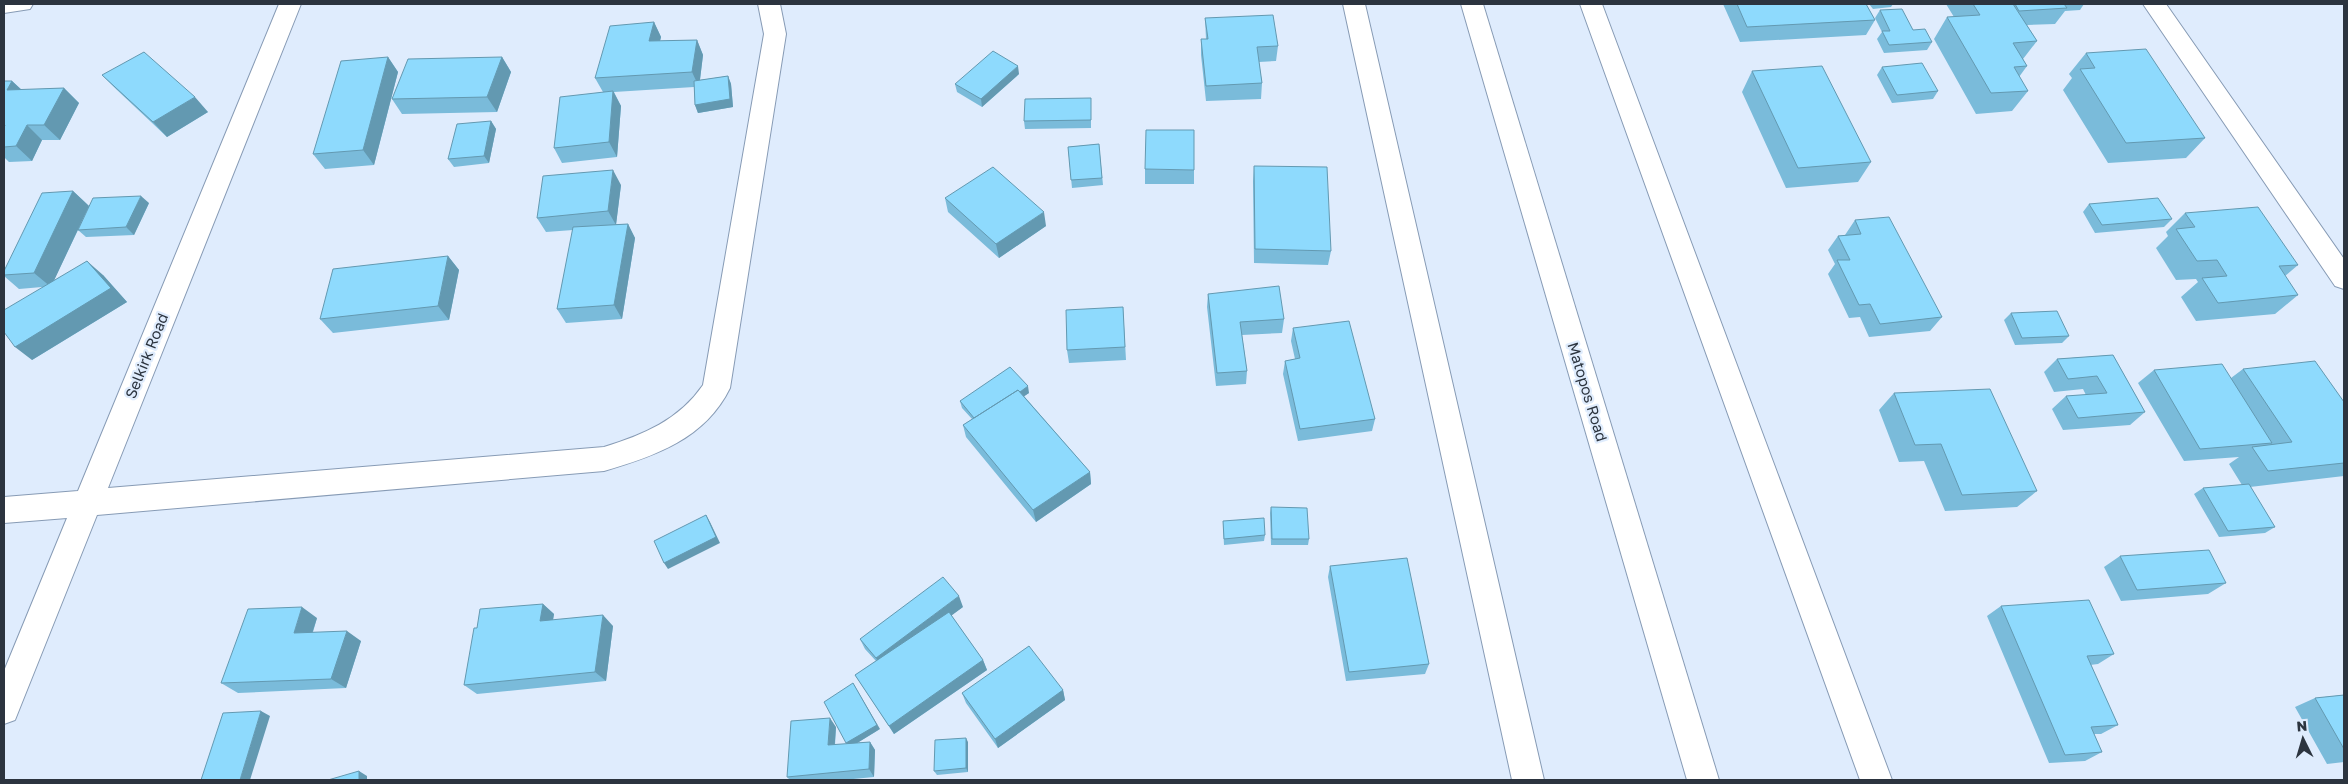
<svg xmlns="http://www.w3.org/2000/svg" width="2348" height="784" font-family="'Golos Text',sans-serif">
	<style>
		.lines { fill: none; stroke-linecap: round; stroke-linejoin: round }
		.street-casing { stroke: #879bb5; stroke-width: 2 }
		.secondary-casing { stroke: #879bb5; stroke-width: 2 }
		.street { fill: #fff; fill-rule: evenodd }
		.secondary { fill: #fff; fill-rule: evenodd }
		.wall { fill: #7abbda }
		.shaded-wall { fill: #6399b1 }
		.building { fill: #8edafd; stroke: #6399b1 }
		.labels { text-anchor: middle; stroke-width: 4.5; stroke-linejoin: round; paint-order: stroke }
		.street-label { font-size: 15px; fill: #2c343f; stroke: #dfecfd }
	</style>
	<rect width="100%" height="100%" fill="#dfecfd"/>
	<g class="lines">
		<!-- street casing -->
		<g class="street-casing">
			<path id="street" d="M4 4H33L30 9 4 13Z
				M279 4H301L108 488 604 447C643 435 679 420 703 385L764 34 758 4H780L786 34 730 388C705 439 655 456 604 471L97 515 15 720 4 724V671L67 518 4 523V497L78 491Z
				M1343 4H1365L1544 780H1512Z
				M1580 4H1602L1892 780H1860Z
				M2143 4H2166L2344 259V289L2335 286Z"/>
		</g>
		<!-- secondary casing -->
		<g class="secondary-casing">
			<path id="secondary" d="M1461 4H1483L1719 780H1687Z"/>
		</g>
		<!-- street -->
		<use href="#street" class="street"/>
		<!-- secondary -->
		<use href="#secondary" class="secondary"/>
	</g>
	<!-- wall -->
	<path class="wall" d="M1723 4H1866L1875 20 1866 35 1740 42Z
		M1869 4H1893L1891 7 1873 9Z
		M1946 4H2084L2080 10 2065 11 2055 24 2027 25 2037 41 2023 59 2027 66 2019 77 2028 91 2012 111 1976 114 1934 39 1947 17H1954Z
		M1880 10 1913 30 1932 42 1927 50 1884 53 1877 39 1882 32 1875 18Z
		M1205 18 1278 46 1276 61 1259 62 1262 83 1261 99 1206 101 1201 55V39H1206Z
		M654 22 661 37 660 41 697 40 703 55 700 80 728 76 731 84 733 107 698 113 695 105 694 87 614 92 621 106 617 157 562 163 554 148 603 92 595 78Z
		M2086 53 2205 138 2186 158 2108 163 2063 90 2072 78 2069 74Z
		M388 57 398 72 374 165 325 169 313 154Z
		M502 57 511 72 497 112 402 114 392 99Z
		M1882 67 1938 91 1933 99 1892 103 1877 75Z
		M1752 71 1871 162 1858 182 1786 188 1742 92Z
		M1019 74 982 107 957 92 955 84Z
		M102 75 208 112 167 137 117 90Z
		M4 81H12L22 90 64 88 79 103 60 140H42L32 161 9 162 4 157Z
		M1091 106V128L1025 129 1024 121Z
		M491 121 496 129 489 163 454 167 448 159Z
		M1099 144 1103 185 1072 188 1068 147Z
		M1254 166 1331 251 1328 265 1254 263 1253 181Z
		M1145 169 1194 170V184H1145Z
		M621 185 616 224H628L635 238 622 319 566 323 557 309 573 230 546 232 537 218Z
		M73 191 89 206 78 229 149 203 134 235 86 237 78 230 54 280 103 275 127 302 32 360 42 287 19 289 4 276V271Z
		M945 198 1046 226 999 258 948 212Z
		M2089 204 2172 219 2164 227 2095 233 2083 212Z
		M2185 213 2298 265 2285 276 2298 295 2275 314 2196 321 2181 297 2198 282 2196 279 2176 280 2156 248 2168 236 2166 232Z
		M1855 220 1942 317 1930 331 1869 337 1860 317 1849 318 1828 274 1835 264 1828 250 1838 236 1845 235Z
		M448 256 459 270 449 320 333 333 320 319Z
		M1208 294 1284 319 1282 333 1242 335 1247 371 1246 384 1216 386 1207 307Z
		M1123 307 1126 360 1069 363 1067 350Z
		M2011 313 2069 336 2062 343 2015 345 2004 320Z
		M1293 328 1375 419 1372 431 1298 441 1283 374 1285 361 1295 359 1291 341Z
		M2113 355 2145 412 2130 425 2063 430 2052 409 2066 396 2086 395 2083 389 2054 392 2044 372 2057 359Z
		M2243 369 2344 402V476L2250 487 2275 527 2265 533 2219 537 2194 494 2203 488 2242 485 2229 464 2239 457 2184 461 2138 383 2154 370 2231 378Z
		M1029 393 1024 396 1090 472 1091 484 1036 522 966 437 963 425 972 419 962 408 960 401Z
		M1894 393 2037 491 2017 507 1945 511 1924 461 1899 462 1879 410Z
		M1271 507 1309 539 1308 545H1271L1270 513Z
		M1223 521 1265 535 1264 541 1224 545 1223 527Z
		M2120 556 2226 583 2208 594 2121 601 2104 567Z
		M1330 566 1429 664 1425 674 1346 681 1328 577Z
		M543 604 554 614 553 620 613 626 606 681 477 694 464 685 477 628Z
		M2001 606 2114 654 2098 664 2090 665 2118 725 2101 734H2094L2102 752 2085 761 2049 763 1987 616Z
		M963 607 951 615 983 660 987 670 894 734 855 675 876 661 865 649 860 639Z
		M317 618 313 632 361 641 346 688 238 693 221 683Z
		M1063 690 1065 700 998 748 966 703 962 693Z
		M2344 695V762L2327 764 2295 707 2315 698Z
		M836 727 835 745 847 744 880 729 857 743 870 742 875 750 874 777 843 780H790L787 777Z
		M968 742V772L937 775 934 771Z"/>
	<!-- shaded-wall -->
	<path class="shaded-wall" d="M654 22 661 37 656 56 649 41Z
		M697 40 703 55 699 87 692 72Z
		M388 57 398 72 374 165 363 150Z
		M502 57 511 72 497 112 487 97Z
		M1018 66 1019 74 982 107 981 99Z
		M728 76 731 84 733 107 698 113 695 105Z
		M12 81 28 96 7 90Z
		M64 88 79 103 60 140 44 125Z
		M613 91 621 106 617 157 609 142Z
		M195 97 208 112 167 137 153 122Z
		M491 121 496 129 489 163 484 156Z
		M27 125 42 140 32 161 16 146Z
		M613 170 621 185 616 225 608 211Z
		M73 191 89 206 51 287 34 273Z
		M141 196 149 203 134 235 126 227Z
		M1044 212 1046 226 999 258 996 244Z
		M628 224 635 238 622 319 614 305Z
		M448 256 459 270 449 320 438 306Z
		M87 261 103 275 127 302 32 360 15 347Z
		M1028 386 1029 393 978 427 977 420Z
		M1090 472 1091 484 1036 522 1033 510Z
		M706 515 710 522 720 543 668 569 664 563Z
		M959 596 963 607 881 668 876 658Z
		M543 604 554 614 551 631 540 621Z
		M302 607 317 618 309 643 294 633Z
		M603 615 613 626 606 681 595 672Z
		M347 631 361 641 346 688 331 679Z
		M983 660 987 670 894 734 889 726Z
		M853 683 880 729 849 748 846 743Z
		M1063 690 1065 700 998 748 995 739Z
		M261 711 270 716 250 780H240Z
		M830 718 836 727 834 754 828 745Z
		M966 738 968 742V772L966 768Z
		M870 742 875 750 874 777 869 769Z
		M359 771 367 776V780H359Z"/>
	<!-- building -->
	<path class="building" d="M1737 4H1866L1875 20 1747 27Z
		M1973 4H2013L2037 41 2013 43 2027 66 2014 67 2028 91 1991 93 1947 17 1980 15Z
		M2015 4H2064L2067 8 2019 11Z
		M1902 9 1913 30 1925 29 1932 42 1889 45 1882 31H1890L1880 10Z
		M1273 15 1278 46 1257 47 1262 83 1206 86 1201 39H1208L1205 18Z
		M654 22 649 41 697 40 692 72 595 78 610 26Z
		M2146 49 2205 138 2126 143 2080 69 2095 68 2086 53Z
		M993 51 1018 66 981 99 955 84Z
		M144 52 195 97 153 122 102 75Z
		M388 57 363 150 313 154 341 61Z
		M502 57 487 97 392 99 408 59Z
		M1922 63 1938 91 1897 95 1882 67Z
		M1822 66 1871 162 1798 168 1752 71Z
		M728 76 730 99 695 105 694 81Z
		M4 81H12L7 90 64 88 44 125H27L16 146 4 147V128L5 125 4 126Z
		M613 91 609 142 554 148 560 97Z
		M1091 98V120L1024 121 1025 99Z
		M491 121 484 156 448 159 457 124Z
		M1146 130H1194V170L1145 169Z
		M1099 144 1102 178 1071 180 1068 147Z
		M1254 166 1327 167 1331 251 1255 249Z
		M993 167 1044 212 996 244 945 198Z
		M613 170 608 211 537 218 543 176Z
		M73 191 34 273 4 275V271L42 193Z
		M141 196 126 227 78 230 93 198Z
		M2158 198 2172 219 2102 225 2089 204Z
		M2258 207 2298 265 2279 266 2298 295 2218 303 2202 278 2227 276 2217 260 2197 261 2176 229 2195 227 2185 213Z
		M1889 217 1942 317 1880 324 1870 304 1859 305 1837 260H1850L1838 236 1861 234 1855 220Z
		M628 224 614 305 557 309 573 227Z
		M448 256 438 306 320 319 333 269Z
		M87 261 111 288 15 347 4 332V310Z
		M1279 286 1284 319 1240 322 1247 371 1217 373 1208 294Z
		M1123 307 1125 347 1067 350 1066 310Z
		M2057 311 2069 336 2022 338 2011 313Z
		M1349 321 1375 419 1300 429 1285 361 1300 358 1293 328Z
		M2113 355 2145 412 2078 418 2066 396 2107 393 2097 376 2068 379 2057 359Z
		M2315 361 2344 402V463L2268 471 2252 447 2292 442 2243 369Z
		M2222 364 2272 443 2200 449 2154 370Z
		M1010 367 1028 386 1020 392 1018 390 974 418 960 401Z
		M1990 389 2037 491 1962 495 1941 444 1915 445 1894 393Z
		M1018 390 1090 472 1033 510 963 425Z
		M2249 484 2275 527 2228 531 2203 488Z
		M1271 507 1307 508 1309 539H1272Z
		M706 515 716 537 664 563 654 541Z
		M1264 518 1265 535 1224 539 1223 521Z
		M2209 550 2226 583 2137 590 2120 556Z
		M1407 558 1429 664 1349 672 1330 566Z
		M943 577 959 596 876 658 860 639Z
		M2089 600 2114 654 2087 656 2118 725 2091 727 2102 752 2065 755 2001 606Z
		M543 604 540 621 603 615 595 672 464 685 474 628H477L480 609Z
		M302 607 294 633 347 631 331 679 221 683 248 609Z
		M949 612 983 660 889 726 855 675Z
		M1029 646 1063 690 995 739 962 693Z
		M853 683 877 725 846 743 824 702Z
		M2344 695V749L2315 698Z
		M261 711 240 780H201L223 713Z
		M830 718 828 745 870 742 869 769 787 777 791 721Z
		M966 738V768L934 771 935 740Z
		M359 771V780H328Z"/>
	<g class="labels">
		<!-- street labels -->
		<g class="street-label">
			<text transform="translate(147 356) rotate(-68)" y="5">Selkirk Road</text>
			<text transform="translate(1587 392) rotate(73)" y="5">Matopos Road</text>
		</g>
	</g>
	<!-- border -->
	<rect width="2348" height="784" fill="none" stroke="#2c343f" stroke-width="10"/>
	<!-- north arrow -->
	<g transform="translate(2303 739) rotate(355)" stroke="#dfecfd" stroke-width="4" paint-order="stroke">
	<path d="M0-4L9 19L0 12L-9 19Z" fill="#2c343f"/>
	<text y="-8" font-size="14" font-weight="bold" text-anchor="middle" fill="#2c343f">N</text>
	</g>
</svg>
